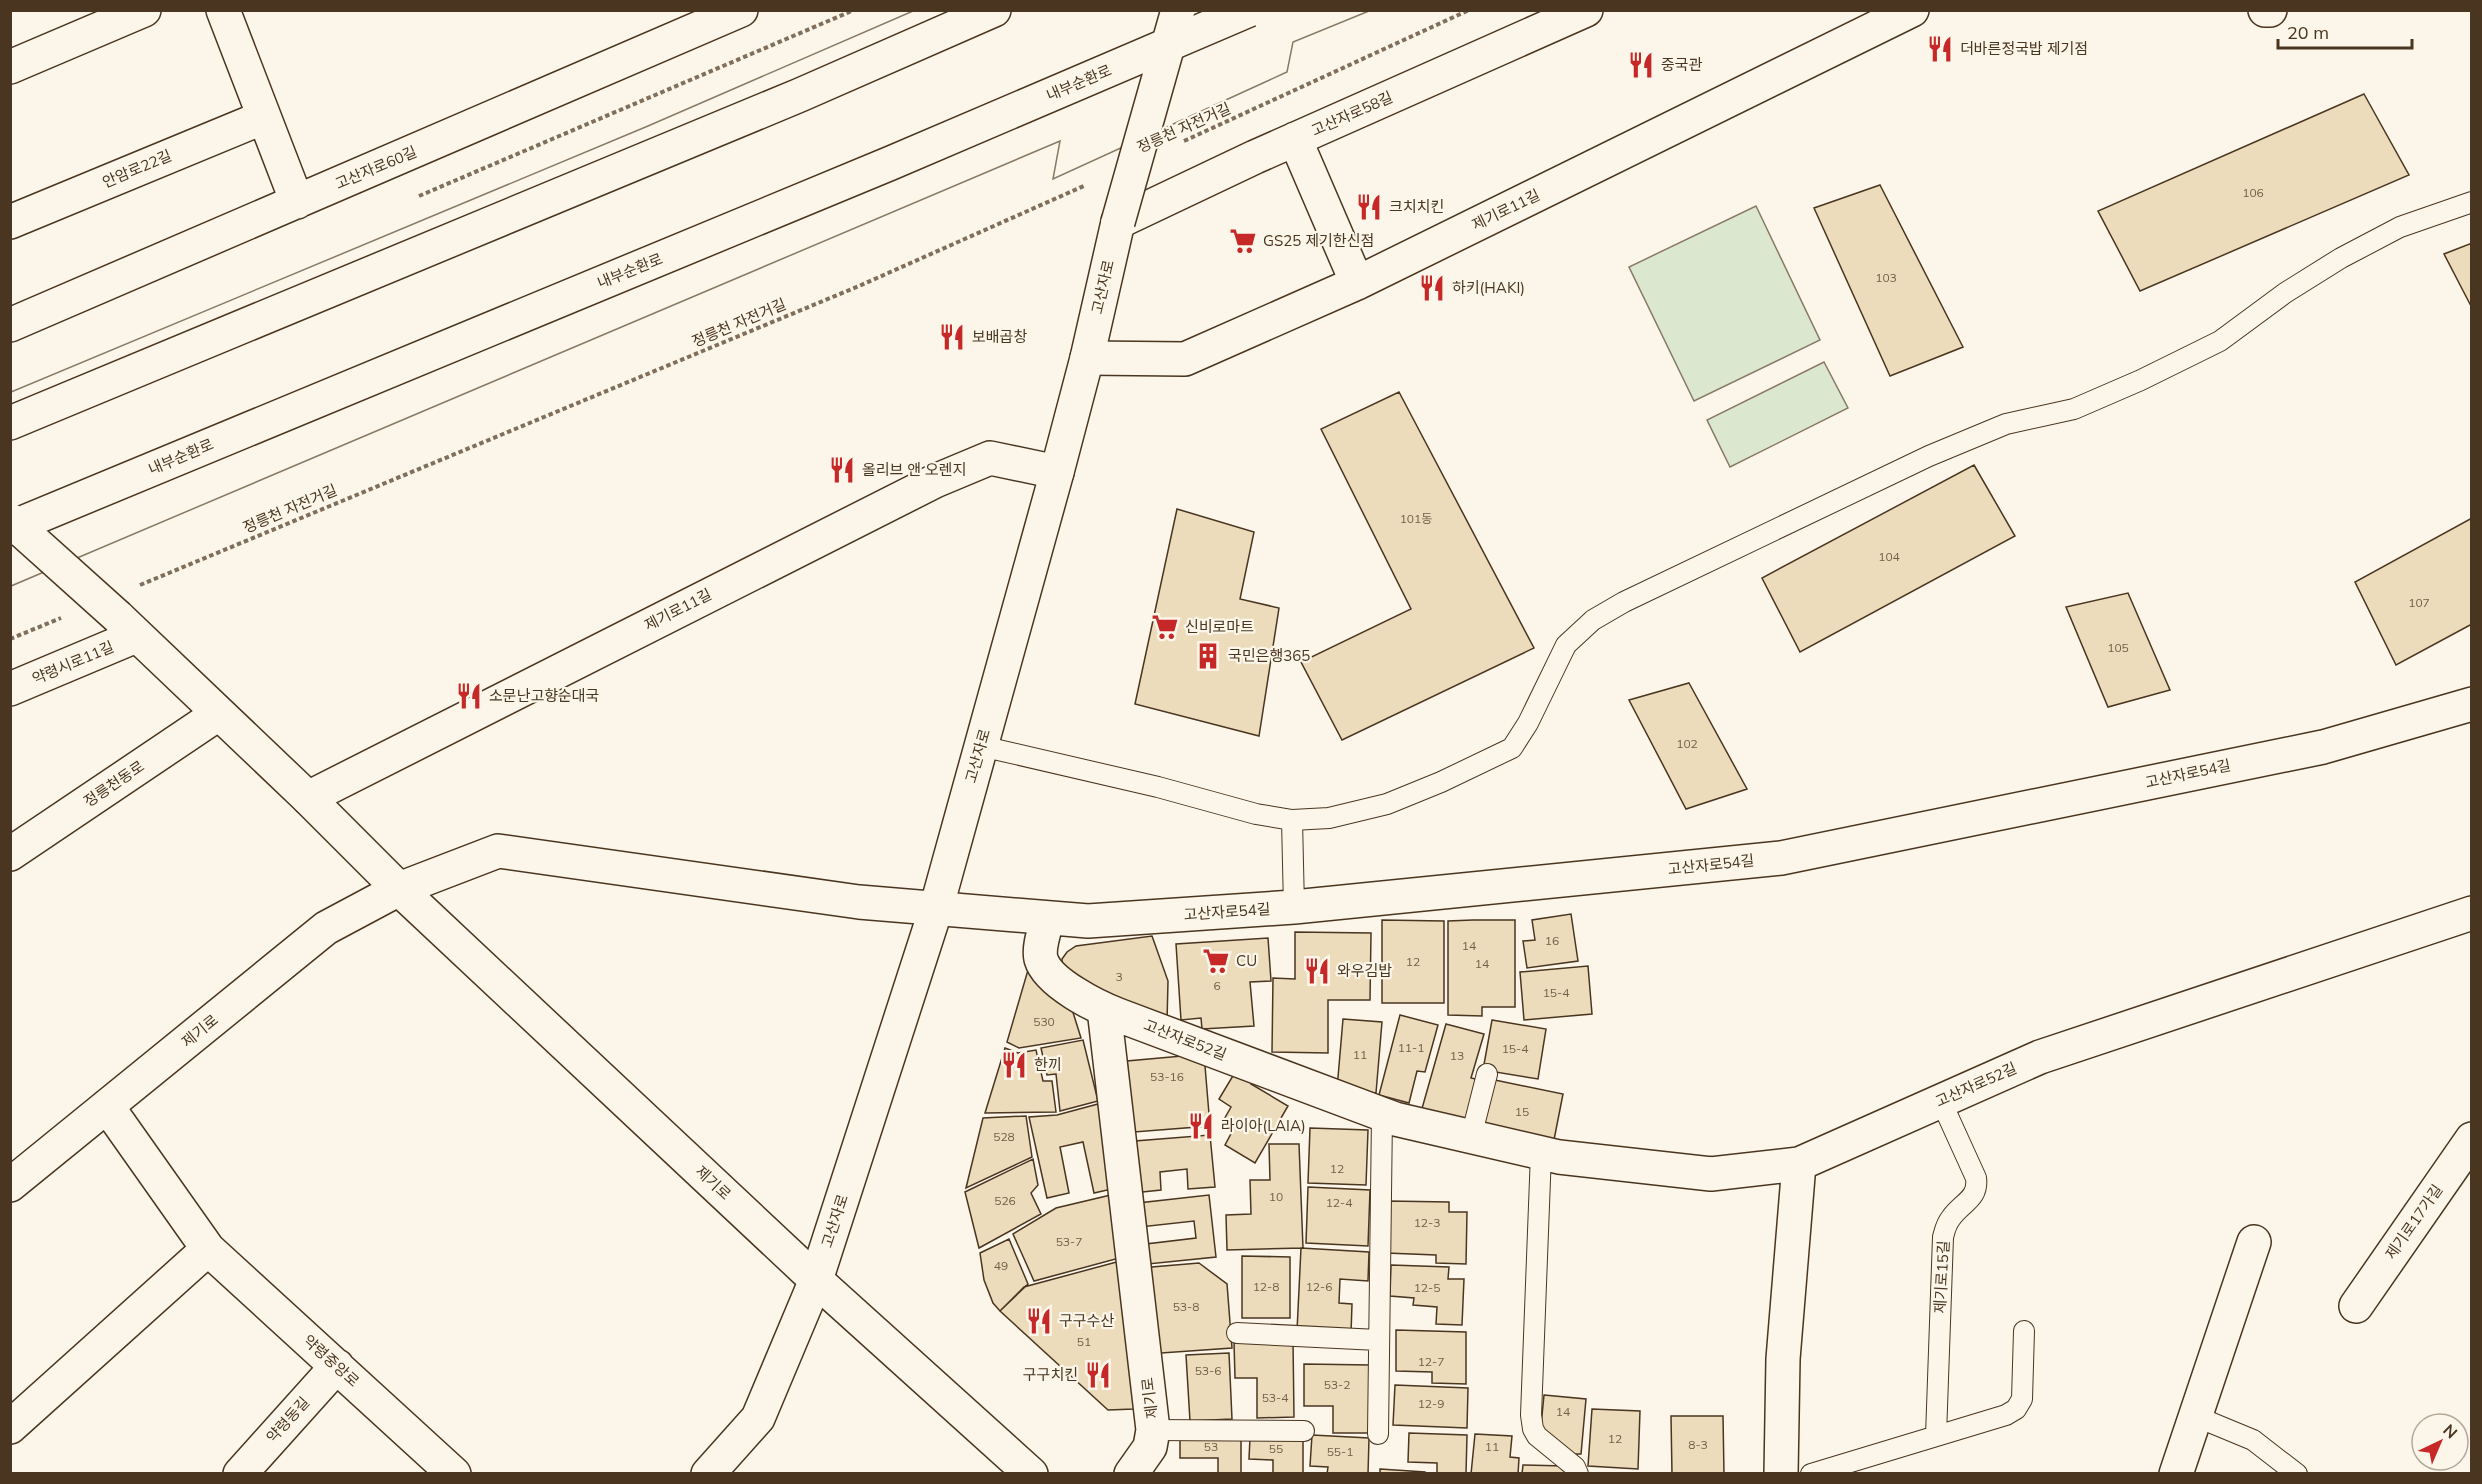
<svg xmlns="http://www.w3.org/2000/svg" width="2482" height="1484" font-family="Mulish,'Noto Sans KR',sans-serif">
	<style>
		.green { fill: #dce7d0; stroke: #887966; stroke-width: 1.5 }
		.pier { fill: #fbf6e9; stroke: #887966; stroke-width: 1.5 }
		.building { fill: #ecdcbc; stroke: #4a3520; stroke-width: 1.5 }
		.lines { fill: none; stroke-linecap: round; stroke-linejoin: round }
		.lane-casing { stroke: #4a3520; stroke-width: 22 }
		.street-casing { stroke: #4a3520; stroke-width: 36 }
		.secondary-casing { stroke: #4a3520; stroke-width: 36 }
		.primary-casing { stroke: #4a3520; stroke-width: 36 }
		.highway-casing { stroke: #4a3520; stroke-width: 36 }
		.path { stroke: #7f6f5c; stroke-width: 4; stroke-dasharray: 4.5 3; stroke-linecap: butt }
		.lane { stroke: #fbf6e9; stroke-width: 20 }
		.street { stroke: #fbf6e9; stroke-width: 33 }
		.secondary { stroke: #fbf6e9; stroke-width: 33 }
		.primary { stroke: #fbf6e9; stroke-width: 33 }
		.highway { stroke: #fbf6e9; stroke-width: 33 }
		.secondary-bridge-casing { stroke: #4a3520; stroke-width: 36; stroke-linecap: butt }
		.primary-bridge-casing { stroke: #4a3520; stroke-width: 36; stroke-linecap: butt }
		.highway-bridge-casing { stroke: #4a3520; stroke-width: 36; stroke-linecap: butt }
		.secondary-bridge { stroke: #fbf6e9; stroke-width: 33 }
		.primary-bridge { stroke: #fbf6e9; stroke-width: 33 }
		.highway-bridge { stroke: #fbf6e9; stroke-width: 33 }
		.labels { text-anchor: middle; stroke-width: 4.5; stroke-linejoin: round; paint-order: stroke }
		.number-label { font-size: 12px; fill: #725f47 }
		.poi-label { font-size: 15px; fill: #4a3520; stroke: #fbf6e9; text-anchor: start }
		.street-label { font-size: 15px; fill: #4a3520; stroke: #fbf6e9 }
	</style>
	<rect width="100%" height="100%" fill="#fbf6e9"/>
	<!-- green -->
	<path class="green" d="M1756 206 1820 340 1694 401 1629 267Z
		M1824 362 1848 408 1730 467 1707 420Z"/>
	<!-- pier -->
	<path class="pier" d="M913 11H1369L1293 42 1287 72 1053 179 1060 141 11 586V392L648 126Z"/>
	<!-- building -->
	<path class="building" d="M2364 94 2409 175 2140 291 2098 211Z
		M1880 185 1963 347 1890 376 1814 208Z
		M2472 243V308L2444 254Z
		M1399 392 1534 648 1342 740 1301 662 1411 609 1321 429Z
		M1974 465 2015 536 1800 652 1762 578Z
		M1177 509 1254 532 1240 599 1279 608 1259 736 1135 704Z
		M2472 518V624L2396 665 2355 582Z
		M2128 593 2170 690 2108 707 2066 607Z
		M1689 683 1747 789 1686 809 1629 700Z
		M1571 914 1578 961 1527 968 1523 941 1535 940 1532 920Z
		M1382 920 1444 921V1003H1382Z
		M1473 920H1515V1007H1482V1016L1448 1015V921Z
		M1295 932 1371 933 1370 1000H1328V1053L1272 1052 1273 978 1295 979Z
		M1152 936 1168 981 1167 1023 1066 973 1062 965V959L1067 952 1076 946Z
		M1268 938 1271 981 1250 982 1254 1026 1202 1029 1201 1018 1181 1020 1176 944Z
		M1588 966 1592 1014 1524 1020 1520 972Z
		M1028 970 1071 1006 1081 1038 1019 1048 1007 1042Z
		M1400 1015 1438 1025 1425 1072 1417 1071 1409 1103 1379 1095Z
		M1343 1019 1382 1022 1376 1093 1337 1089Z
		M1492 1020 1546 1029 1538 1079 1483 1070Z
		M1446 1024 1484 1034 1471 1078 1480 1080 1467 1125 1421 1112Z
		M1083 1040 1098 1101 1060 1111 1056 1074 1047 1075 1041 1048Z
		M1005 1048 1018 1053 1036 1050 1043 1081H1052L1056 1112 985 1113Z
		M1204 1054 1210 1126 1134 1132 1127 1061Z
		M1237 1069 1255 1079 1251 1084 1288 1106 1255 1163 1225 1145 1233 1130 1222 1123 1231 1107 1219 1099Z
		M1490 1079 1563 1094 1553 1145 1480 1130Z
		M1098 1104 1116 1188 1094 1193 1083 1142 1060 1147 1069 1193 1047 1198 1029 1117 1057 1115Z
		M1026 1116 1032 1157 966 1188 983 1118Z
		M1310 1128 1368 1130 1366 1185 1308 1183Z
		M1210 1135 1215 1187 1188 1189 1187 1169 1160 1172 1161 1190 1133 1193 1135 1141Z
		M1269 1144H1299L1303 1248 1227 1250 1226 1215 1251 1214 1250 1180H1270Z
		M1033 1159 1038 1185 1031 1193 1041 1214 979 1248 965 1192Z
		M1308 1187 1370 1190 1368 1246 1306 1243Z
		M1115 1194 1123 1257 1034 1281 1013 1234 1056 1208Z
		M1209 1195 1216 1257 1148 1264 1146 1244 1196 1238 1194 1221 1140 1227 1138 1203Z
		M1387 1201 1449 1202V1212H1467L1466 1264 1436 1263V1255L1386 1253Z
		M1009 1239 1028 1284 1000 1311 993 1303 984 1280 980 1253Z
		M1301 1248 1369 1252 1368 1281 1340 1279 1339 1303 1352 1304 1351 1334 1297 1331Z
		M1242 1256 1290 1257V1318H1242Z
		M1124 1260 1134 1409 1108 1410 1000 1311 1024 1287Z
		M1199 1263 1227 1284 1232 1348 1147 1354 1140 1268Z
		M1391 1265 1449 1267 1448 1279H1464L1462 1325 1436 1324 1437 1307 1413 1305 1414 1298 1390 1296Z
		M1396 1330 1466 1332V1384L1432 1383V1372L1396 1371Z
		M1293 1341 1294 1417 1257 1418V1378H1235L1234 1342Z
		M1229 1353 1232 1419 1190 1421 1186 1355Z
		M1304 1364 1370 1365 1371 1433H1333V1406H1304Z
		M1395 1385 1468 1388 1467 1428 1393 1425Z
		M1544 1395 1586 1399 1581 1454H1570L1541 1426Z
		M1592 1409 1640 1411 1638 1469 1588 1466Z
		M1671 1416H1723L1724 1474H1672Z
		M1409 1433 1467 1435 1466 1474H1437V1463L1408 1462Z
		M1475 1434 1512 1436 1510 1457 1519 1458 1518 1474H1471Z
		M1312 1435 1369 1438 1368 1474H1327L1328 1467 1310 1466Z
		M1180 1436 1241 1437V1474H1218V1458H1180Z
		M1250 1438 1303 1439V1474H1273V1460L1249 1459Z
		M1523 1465 1565 1466V1474H1522Z
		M1380 1469 1425 1472V1474H1380Z"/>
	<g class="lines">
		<!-- lane casing -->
		<g class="lane-casing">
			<path id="lane" d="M981 746 1158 787 1256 814 1292 820 1329 818 1387 804 1441 782 1512 748 1528 723 1566 645 1593 620 1624 602 1929 456 2006 424 2074 409 2141 380 2220 341 2285 293 2341 258 2400 227 2472 202
				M1292 820 1294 907
				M1471 1137 1487 1074
				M1541 1153 1531 1415 1533 1429 1537 1436 1575 1467 1578 1474
				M1237 1333 1378 1340
				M2195 1416 2253 1440 2297 1474
				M1153 1430 1304 1431
				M1378 1434 1382 1115
				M1936 1436 1943 1237C1945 1230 1946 1224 1951 1218 1961 1203 1979 1199 1976 1178L1941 1101
				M1811 1474 2006 1415 2016 1409 2022 1399 2024 1331"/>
		</g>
		<!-- street casing -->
		<g class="street-casing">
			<path id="street" d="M223 10 297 202
				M2265 10H2270
				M10 67 144 10
				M1295 139 1357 283
				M10 222 264 117
				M1118 222 1255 157 1586 10
				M10 325 741 10
				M1087 358 1185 359 1357 283 1912 10
				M10 689 136 636
				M308 798 935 481 990 458 1057 472
				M10 854 218 714
				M1048 918C1045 929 1038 947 1041 959 1048 983 1097 1007 1118 1015L1395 1119 1559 1157 1711 1174 1799 1164 2040 1057 2472 913
				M1104 1009 1153 1430 1150 1447 1131 1474
				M107 1106 208 1249 454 1474
				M10 1185 326 928 399 889 498 851 859 902 1088 921 1294 907 1781 858 2323 747 2472 704
				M2356 1306 2472 1139
				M10 1427 208 1249
				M240 1474 337 1366
				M1781 1474 1783 1359 1799 1164
				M2176 1474 2254 1242"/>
		</g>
		<!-- secondary casing -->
		<g class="secondary-casing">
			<path id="secondary" d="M118 617 308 798 399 889 816 1280 1031 1474"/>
		</g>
		<!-- primary casing -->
		<g class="primary-casing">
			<path id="primary" d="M708 1474 758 1418 816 1280 936 909 1057 472 1087 358 1118 222"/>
		</g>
		<!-- highway casing -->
		<g class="highway-casing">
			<path id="highway" d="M10 423 800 95 994 10"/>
		</g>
		<!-- path -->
		<path class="path" d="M1184 141 1469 10
			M419 196 854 10
			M140 585 859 286 1086 185
			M10 639 61 618"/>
		<!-- lane -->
		<use href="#lane" class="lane"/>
		<!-- street -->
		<use href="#street" class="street"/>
		<!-- secondary -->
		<use href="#secondary" class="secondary"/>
		<!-- primary -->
		<use href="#primary" class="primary"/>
		<!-- highway -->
		<use href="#highway" class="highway"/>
		<!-- secondary-bridge casing -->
		<g class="secondary-bridge-casing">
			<path id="secondary-bridge" d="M10 520 118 617"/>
		</g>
		<!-- primary-bridge casing -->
		<g class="primary-bridge-casing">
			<path id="primary-bridge" d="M1118 222 1178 10"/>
		</g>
		<!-- highway-bridge casing -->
		<g class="highway-bridge-casing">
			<path id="highway-bridge" d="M10 528 891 163 1249 10"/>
		</g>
		<!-- secondary-bridge -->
		<use href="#secondary-bridge" class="secondary-bridge"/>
		<!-- primary-bridge -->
		<use href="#primary-bridge" class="primary-bridge"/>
		<!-- highway-bridge -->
		<use href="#highway-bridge" class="highway-bridge"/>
	</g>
	<!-- icons -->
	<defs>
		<g id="restaurant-bare" transform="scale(2.07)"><path d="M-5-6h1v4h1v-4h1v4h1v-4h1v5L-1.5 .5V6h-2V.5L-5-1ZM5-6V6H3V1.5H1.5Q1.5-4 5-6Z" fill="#c62828" stroke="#fbf6e9" stroke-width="2.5" paint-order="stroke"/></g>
		<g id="supermarket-bare" transform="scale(2.07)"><path d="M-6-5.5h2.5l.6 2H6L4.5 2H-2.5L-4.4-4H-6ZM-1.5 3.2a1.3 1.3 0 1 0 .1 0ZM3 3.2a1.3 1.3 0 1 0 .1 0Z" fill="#c62828" stroke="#fbf6e9" stroke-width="2.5" paint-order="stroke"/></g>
		<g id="building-bare" transform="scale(2.07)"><path d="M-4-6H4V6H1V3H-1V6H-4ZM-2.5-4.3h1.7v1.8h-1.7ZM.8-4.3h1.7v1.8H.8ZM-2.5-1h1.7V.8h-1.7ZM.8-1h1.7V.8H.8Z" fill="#c62828" stroke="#fbf6e9" stroke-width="2.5" paint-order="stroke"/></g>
	</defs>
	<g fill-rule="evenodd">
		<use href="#restaurant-bare" x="1940" y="49"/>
		<use href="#restaurant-bare" x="1641" y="65"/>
		<use href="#restaurant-bare" x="1369" y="207"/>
		<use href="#supermarket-bare" x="1243" y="241"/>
		<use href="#restaurant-bare" x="1432" y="288"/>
		<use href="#restaurant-bare" x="952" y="337"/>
		<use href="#restaurant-bare" x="842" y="470"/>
		<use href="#supermarket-bare" x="1165" y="627"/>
		<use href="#building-bare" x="1208" y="656"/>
		<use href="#restaurant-bare" x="469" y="696"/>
		<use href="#supermarket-bare" x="1216" y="961"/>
		<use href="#restaurant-bare" x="1317" y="971"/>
		<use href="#restaurant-bare" x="1014" y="1065"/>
		<use href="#restaurant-bare" x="1201" y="1126"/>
		<use href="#restaurant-bare" x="1039" y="1321"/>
		<use href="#restaurant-bare" x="1098" y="1375"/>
	</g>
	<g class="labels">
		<!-- number labels -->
		<g class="number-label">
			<text x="2253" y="197">106</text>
			<text x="1886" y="282">103</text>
			<text x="1416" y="523">101동</text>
			<text x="1889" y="561">104</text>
			<text x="2419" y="607">107</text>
			<text x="2118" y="652">105</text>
			<text x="1687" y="748">102</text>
			<text x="1552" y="945">16</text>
			<text x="1469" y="950">14</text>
			<text x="1413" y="966">12</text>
			<text x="1482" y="968">14</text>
			<text x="1119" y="981">3</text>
			<text x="1217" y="990">6</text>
			<text x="1556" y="997">15-4</text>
			<text x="1044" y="1026">530</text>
			<text x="1411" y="1052">11-1</text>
			<text x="1515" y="1053">15-4</text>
			<text x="1360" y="1059">11</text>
			<text x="1457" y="1060">13</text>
			<text x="1167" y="1081">53-16</text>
			<text x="1522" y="1116">15</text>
			<text x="1004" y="1141">528</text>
			<text x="1337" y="1173">12</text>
			<text x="1276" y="1201">10</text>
			<text x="1005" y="1205">526</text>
			<text x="1339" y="1207">12-4</text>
			<text x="1427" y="1227">12-3</text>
			<text x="1069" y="1246">53-7</text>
			<text x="1001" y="1270">49</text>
			<text x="1266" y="1291">12-8</text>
			<text x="1319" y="1291">12-6</text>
			<text x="1427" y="1292">12-5</text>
			<text x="1186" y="1311">53-8</text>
			<text x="1084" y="1346">51</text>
			<text x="1431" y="1366">12-7</text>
			<text x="1208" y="1375">53-6</text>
			<text x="1337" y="1389">53-2</text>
			<text x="1275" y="1402">53-4</text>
			<text x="1431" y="1408">12-9</text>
			<text x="1563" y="1416">14</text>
			<text x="1615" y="1443">12</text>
			<text x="1698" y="1449">8-3</text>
			<text x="1211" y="1451">53</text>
			<text x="1492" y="1451">11</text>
			<text x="1276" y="1453">55</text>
			<text x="1340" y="1456">55-1</text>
		</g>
		<!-- poi labels -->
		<g class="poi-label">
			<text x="1960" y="54">더바른정국밥 제기점</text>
			<text x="1661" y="70">중국관</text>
			<text x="1389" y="212">크치치킨</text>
			<text x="1263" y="246">GS25 제기한신점</text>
			<text x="1452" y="293">하키(HAKI)</text>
			<text x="972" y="342">보배곱창</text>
			<text x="862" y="475">올리브 앤 오렌지</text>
			<text x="1185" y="632">신비로마트</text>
			<text x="1228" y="661">국민은행365</text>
			<text x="489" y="701">소문난고향순대국</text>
			<text x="1236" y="966">CU</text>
			<text x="1337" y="976">와우김밥</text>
			<text x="1034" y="1070">한끼</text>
			<text x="1221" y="1131">라이아(LAIA)</text>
			<text x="1059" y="1326">구구수산</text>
			<text x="1078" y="1380" text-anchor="end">구구치킨</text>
		</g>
		<!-- street labels -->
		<g class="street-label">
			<text transform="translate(1079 83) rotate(-23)" y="5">내부순환로</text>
			<text transform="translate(1352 114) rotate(-24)" y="5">고산자로58길</text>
			<text transform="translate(1184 128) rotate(-24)" y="5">정릉천 자전거길</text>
			<text transform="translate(376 168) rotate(-23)" y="5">고산자로60길</text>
			<text transform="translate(137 169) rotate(-23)" y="5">안암로22길</text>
			<text transform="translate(1506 210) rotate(-26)" y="5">제기로11길</text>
			<text transform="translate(630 271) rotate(-22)" y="5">내부순환로</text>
			<text transform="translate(1103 287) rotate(-77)" y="5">고산자로</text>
			<text transform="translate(739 323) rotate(-23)" y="5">정릉천 자전거길</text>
			<text transform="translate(181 457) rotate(-23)" y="5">내부순환로</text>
			<text transform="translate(290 509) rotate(-23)" y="5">정릉천 자전거길</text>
			<text transform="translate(678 610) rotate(-27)" y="5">제기로11길</text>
			<text transform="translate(73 663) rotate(-23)" y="5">약령시로11길</text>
			<text transform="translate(978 756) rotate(-74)" y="5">고산자로</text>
			<text transform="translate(2188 774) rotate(-12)" y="5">고산자로54길</text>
			<text transform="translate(114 784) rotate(-34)" y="5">정릉천동로</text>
			<text transform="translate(1711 865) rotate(-6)" y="5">고산자로54길</text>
			<text transform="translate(1227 912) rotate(-4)" y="5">고산자로54길</text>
			<text transform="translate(200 1031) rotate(-39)" y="5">제기로</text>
			<text transform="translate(1185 1040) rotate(21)" y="5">고산자로52길</text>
			<text transform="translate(1976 1085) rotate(-24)" y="5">고산자로52길</text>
			<text transform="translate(713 1183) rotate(43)" y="5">제기로</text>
			<text transform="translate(835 1221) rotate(-72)" y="5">고산자로</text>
			<text transform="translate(2414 1222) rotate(-55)" y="5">제기로17가길</text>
			<text transform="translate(1942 1277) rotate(-87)" y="5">제기로15길</text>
			<text transform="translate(331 1361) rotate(42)" y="5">약령중앙로</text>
			<text transform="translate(1150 1398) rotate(-97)" y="5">제기로</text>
			<text transform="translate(288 1420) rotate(-48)" y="5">약령동길</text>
		</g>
	</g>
	<!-- border -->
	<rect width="2482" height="1484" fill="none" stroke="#4a3520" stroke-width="24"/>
	<!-- north arrow -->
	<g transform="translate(2440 1442) rotate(44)"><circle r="28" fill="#fbf6e9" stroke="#b4a999" stroke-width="1.5"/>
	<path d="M0-4.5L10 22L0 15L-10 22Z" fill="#c62828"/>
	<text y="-9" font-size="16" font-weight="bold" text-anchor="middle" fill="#4a3520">N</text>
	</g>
	<!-- scale -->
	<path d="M2278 39v9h134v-9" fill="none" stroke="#4a3520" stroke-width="3"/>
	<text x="2287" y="39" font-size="18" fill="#4a3520" stroke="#fbf6e9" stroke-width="4.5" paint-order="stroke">20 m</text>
</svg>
